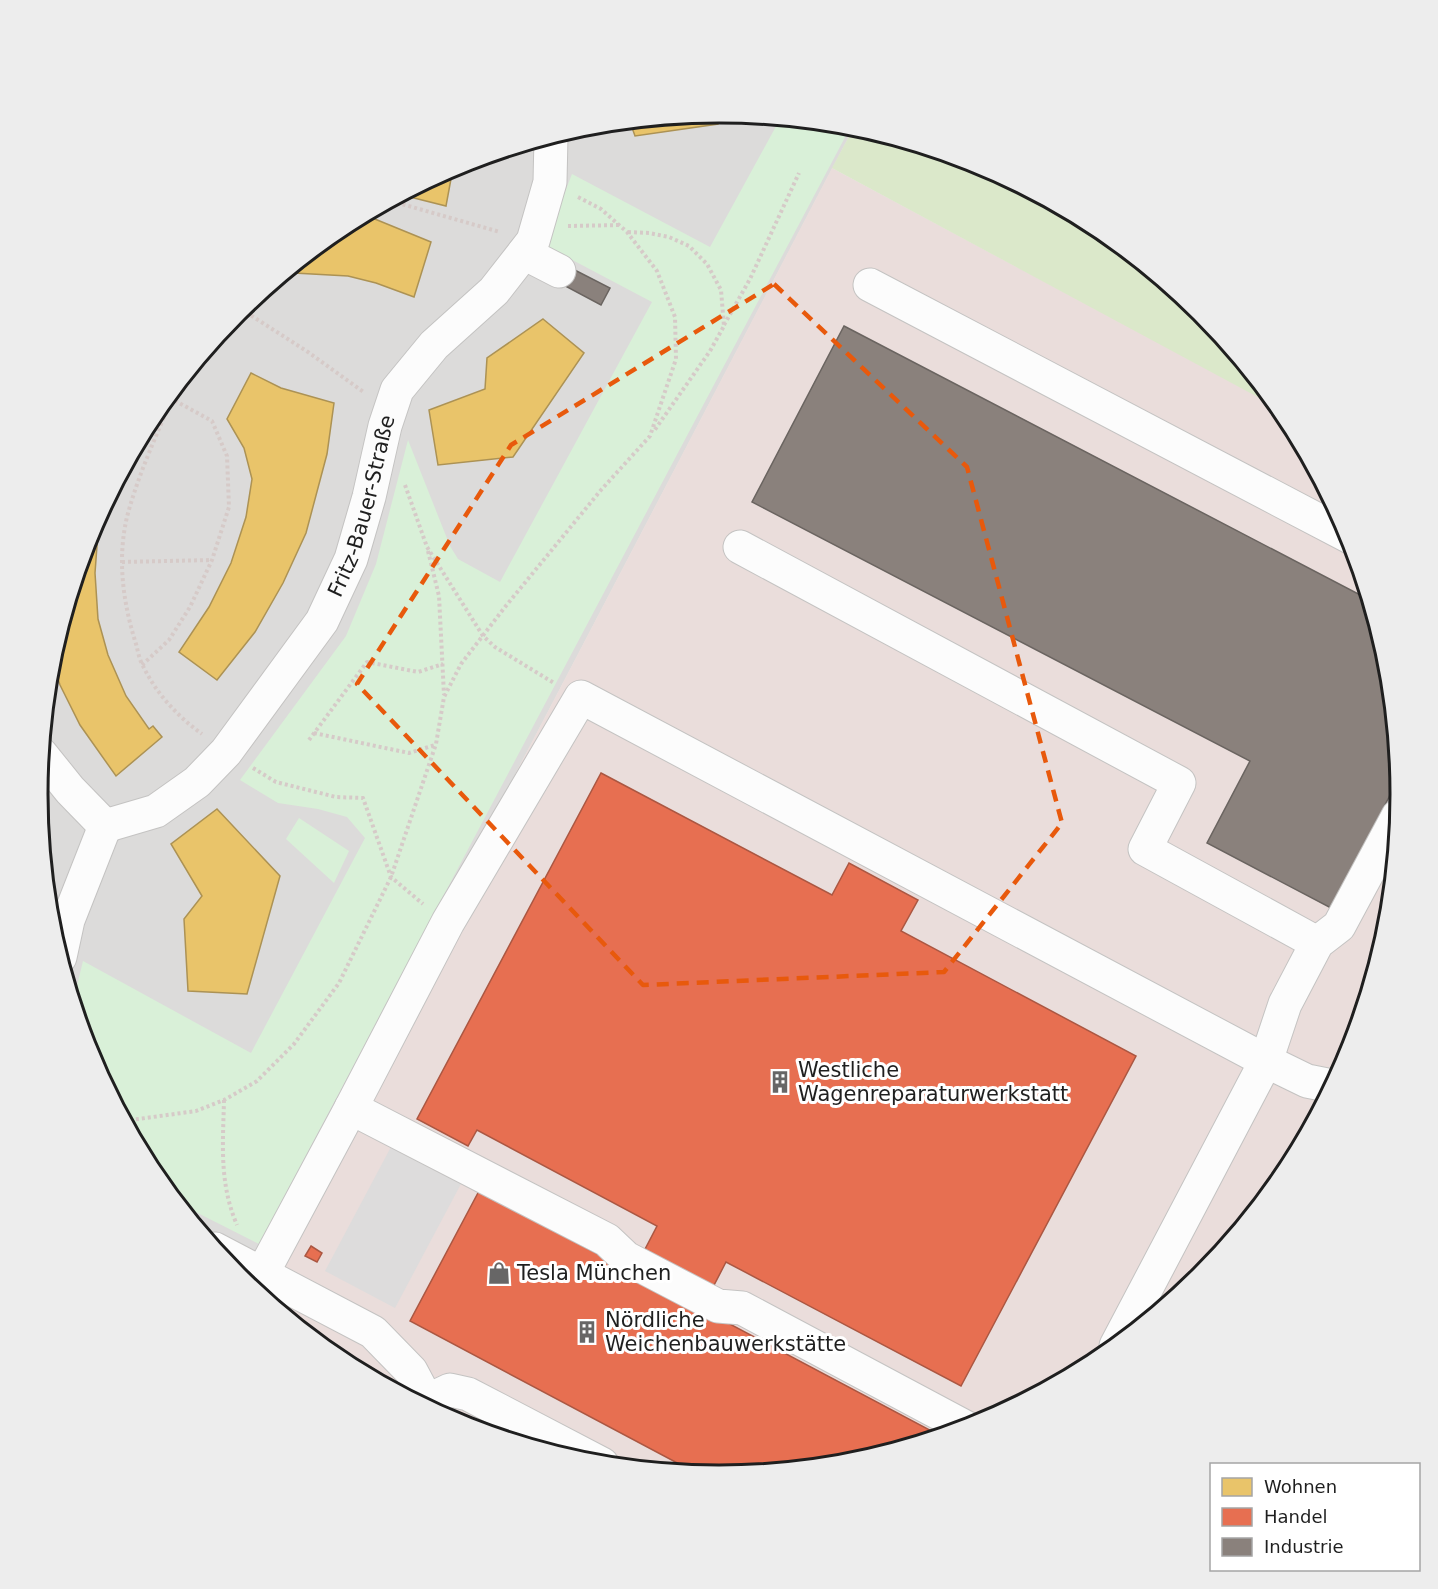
<svg xmlns="http://www.w3.org/2000/svg" width="1438" height="1589" font-family="'DejaVu Sans',sans-serif">
	<style>
		.residential { fill: #dcdbda }
		.commercial { fill: #eadddb }
		.grass { fill: #dbe8ca }
		.forest { fill: #cad9c0 }
		.park { fill: #d9f0d8 }
		.parking { fill: #dddcdc }
		.homes { fill: #e9c46a; stroke: #ac9254; stroke-width: 1.5 }
		.shops { fill: #e76f51; stroke: #ab5742; stroke-width: 1.5 }
		.industry { fill: #8a817c; stroke: #6a6460; stroke-width: 1.5 }
		.lines { fill: none; stroke-linecap: round; stroke-linejoin: round }
		.minor-casing { stroke: #c4c3c2; stroke-width: 35 }
		.path { stroke: #d6cac8; stroke-width: 4; stroke-dasharray: 3 3; stroke-linecap: butt }
		.minor { stroke: #fcfcfc; stroke-width: 33 }
		.marked { fill: none; stroke: #e8590c; stroke-width: 4.5; stroke-dasharray: 12 8; stroke-linejoin: round }
		.labels { text-anchor: middle; stroke-width: 6; stroke-linejoin: round; paint-order: stroke }
		.street-label { font-size: 21px; fill: #1f1f1f; stroke: #fff }
		.poi-label { font-size: 21px; fill: #1f1f1f; stroke: #fff; text-anchor: start }
		.rim { fill: none; stroke: #1f1f1f; stroke-width: 3 }
	</style>
	<rect width="100%" height="100%" fill="#edebe9"/>
	<!-- residential -->
	<path class="residential" d="M719 113 854 127 248 1285 237 1276 152 1173 89 1055 51 927 38 795 51 661 90 533 153 416 237 312 341 228 459 165 586 126Z"/>
	<!-- commercial -->
	<path class="commercial" d="M832 168 1278 407 1286 416 1349 534 1387 662 1400 795 1387 928 1348 1056 1285 1173 1201 1277 1097 1361 979 1424 852 1463 719 1476 586 1463 458 1424 340 1361 248 1285Z"/>
	<!-- grass -->
	<path class="grass" d="M854 127 980 165 1098 228 1201 313 1280 409 832 168Z"/>
	<!-- forest -->
	<path class="forest" d="M479 1418 535 1447 457 1423Z"/>
	<!-- park -->
	<path class="park" d="M780 119 851 126 259 1244 176 1202 152 1173 89 1055 73 1002 83 961 251 1053 365 838 347 817 318 809 278 803 240 780 346 636 376 564 408 440 450 546 458 559 500 582 652 302 544 245 572 174 710 247Z
		M299 818 349 851 334 883 286 839Z"/>
	<!-- parking -->
	<path class="parking" d="M392 1145 462 1182 395 1308 325 1271Z"/>
	<!-- homes -->
	<path class="homes" d="M718 113V124L635 136 630 122Z
		M453 168 446 206 402 195Z
		M365 215 431 242 414 297 376 283 348 276 294 273 292 268 341 228Z
		M543 319 584 353 513 457 438 465 429 410 485 389 487 358Z
		M251 373 281 388 334 403 327 454 306 533 283 583 255 632 217 680 179 652 209 607 231 563 246 517 252 479 244 448 227 419Z
		M104 507 98 532 95 573 98 619 108 655 126 696 149 729 153 726 162 737 116 776 80 725 60 685 51 659 90 533Z
		M217 809 280 876 247 994 188 991 184 919 202 896 171 844Z"/>
	<!-- shops -->
	<path class="shops" d="M601 773 832 895 849 863 918 900 901 931 1136 1056 961 1386 726 1262 711 1291 642 1255 657 1226 477 1130 468 1146 417 1119Z
		M479 1191 941 1436 852 1463 719 1476 698 1474 410 1321Z
		M311 1246 322 1253 317 1262 305 1256Z"/>
	<!-- industry -->
	<path class="industry" d="M563 264 610 288 601 305 554 280Z
		M844 326 1368 599 1387 662 1399 778 1331 908 1207 843 1250 761 752 502Z"/>
	<g class="lines">
		<!-- minor casing -->
		<g class="minor-casing">
			<g id="minor">
				<path d="M524 253 559 271"/>
				<path d="M870 285 1350 537"/>
				<path d="M740 547 1179 783 1145 849 1317 943"/>
				<path d="M41 754 70 790 105 826"/>
				<path id="s1" d="M105 826 156 811 197 782 226 752 322 621 351 559 369 497 385 426 397 390 434 345 494 291 533 241 550 182 551 137"/>
				<path d="M60 957 68 920 105 826"/>
				<path d="M215 1249 373 1332 411 1371 427 1401"/>
				<path d="M262 1274 351 1108"/>
				<path d="M1116 1346 1266 1061 1285 1004 1317 943 1339 926 1398 816"/>
				<path d="M427 1401 450 1390 468 1394 602 1464"/>
				<path d="M967 1428 742 1308 718 1306 626 1258 607 1240 351 1108 448 922 581 697 1266 1061 1307 1081 1332 1086"/>
			</g>
		</g>
		<!-- path -->
		<path class="path" d="M391 201 500 232
			M568 226 621 225
			M628 232 649 233 669 237 689 246 707 264 721 290 724 326 710 351 654 431
			M241 309 308 352 365 393
			M724 325 750 279 799 173
			M178 384C160 428 139 471 127 517 117 559 123 603 136 644 138 651 139 659 143 666 156 693 177 716 202 734
			M405 485 427 547 483 636 495 647 554 683
			M428 551 439 596 444 695
			M122 562 212 560
			M142 665 169 640 190 607 212 560 229 507 227 456 212 421 172 399
			M314 733 409 753 435 745
			M309 740 367 662 418 672 443 664
			M253 768 276 782 336 797 363 798 391 877 423 904
			M224 1100C223 1144 219 1183 237 1225
			M124 1121 196 1111 224 1100 257 1081 294 1044 339 983 391 877 436 744 444 697 461 664 505 607 601 490 650 436 676 359 675 317 657 271 627 232 601 209 578 197"/>
		<!-- minor -->
		<use href="#minor" class="minor"/>
	</g>
	<!-- marked area -->
	<path class="marked" d="M774 284 967 467 1062 823 944 972 643 985 357 684 511 445Z"/>
	<!-- icons -->
	<defs>
		<g id="building-bare" transform="scale(1.8)"><path d="M-4-6H4V6H1V3H-1V6H-4ZM-2.5-4.3h1.7v1.8h-1.7ZM.8-4.3h1.7v1.8H.8ZM-2.5-1h1.7V.8h-1.7ZM.8-1h1.7V.8H.8Z" fill="#676666" stroke="#fff" stroke-width="2.5" paint-order="stroke"/></g>
		<g id="shop-bare" transform="scale(1.8)"><path d="M-5-2.5h2.3a2.7 3.5 0 0 1 5.4 0H5L5.5 6h-11ZM-1.5-2.5h3a1.5 2.3 0 0 0-3 0Z" fill="#676666" stroke="#fff" stroke-width="2.5" paint-order="stroke"/></g>
	</defs>
	<g fill-rule="evenodd">
		<use href="#building-bare" x="780" y="1082"/>
		<use href="#shop-bare" x="499" y="1273"/>
		<use href="#building-bare" x="587" y="1332"/>
	</g>
	<g class="labels">
		<!-- street labels -->
		<g class="street-label">
			<text dy="7" stroke="none"><textPath href="#s1" startOffset="430">Fritz-Bauer-Straße</textPath></text>
		</g>
		<!-- poi labels -->
		<g class="poi-label">
			<text x="798" y="1077">Westliche<tspan x="798" dy="24">Wagenreparaturwerkstatt</tspan></text>
			<text x="517" y="1280">Tesla München</text>
			<text x="605" y="1327">Nördliche<tspan x="605" dy="24">Weichenbauwerkstätte</tspan></text>
		</g>
	</g>
	<!-- crop -->
	<path d="M0 0H1438V1589H0ZM48 794a671 671 0 1 1 1342 0a671 671 0 1 1-1342 0Z" fill="#ededed" fill-rule="evenodd"/>
	<path class="rim" d="M48 794a671 671 0 1 1 1342 0a671 671 0 1 1-1342 0Z"/>
	<!-- legend -->
	<rect x="1210" y="1463" width="210" height="108" fill="#ffffff" stroke="#a5a5a5" stroke-width="1.5"/>
	<rect x="1222" y="1478" width="30" height="18" fill="#e9c46a" stroke="#a5a5a5" stroke-width="1.5"/>
	<text x="1264" y="1493" font-size="18" fill="#1f1f1f">Wohnen</text>
	<rect x="1222" y="1508" width="30" height="18" fill="#e76f51" stroke="#a5a5a5" stroke-width="1.5"/>
	<text x="1264" y="1523" font-size="18" fill="#1f1f1f">Handel</text>
	<rect x="1222" y="1538" width="30" height="18" fill="#8a817c" stroke="#a5a5a5" stroke-width="1.5"/>
	<text x="1264" y="1553" font-size="18" fill="#1f1f1f">Industrie</text>
</svg>
